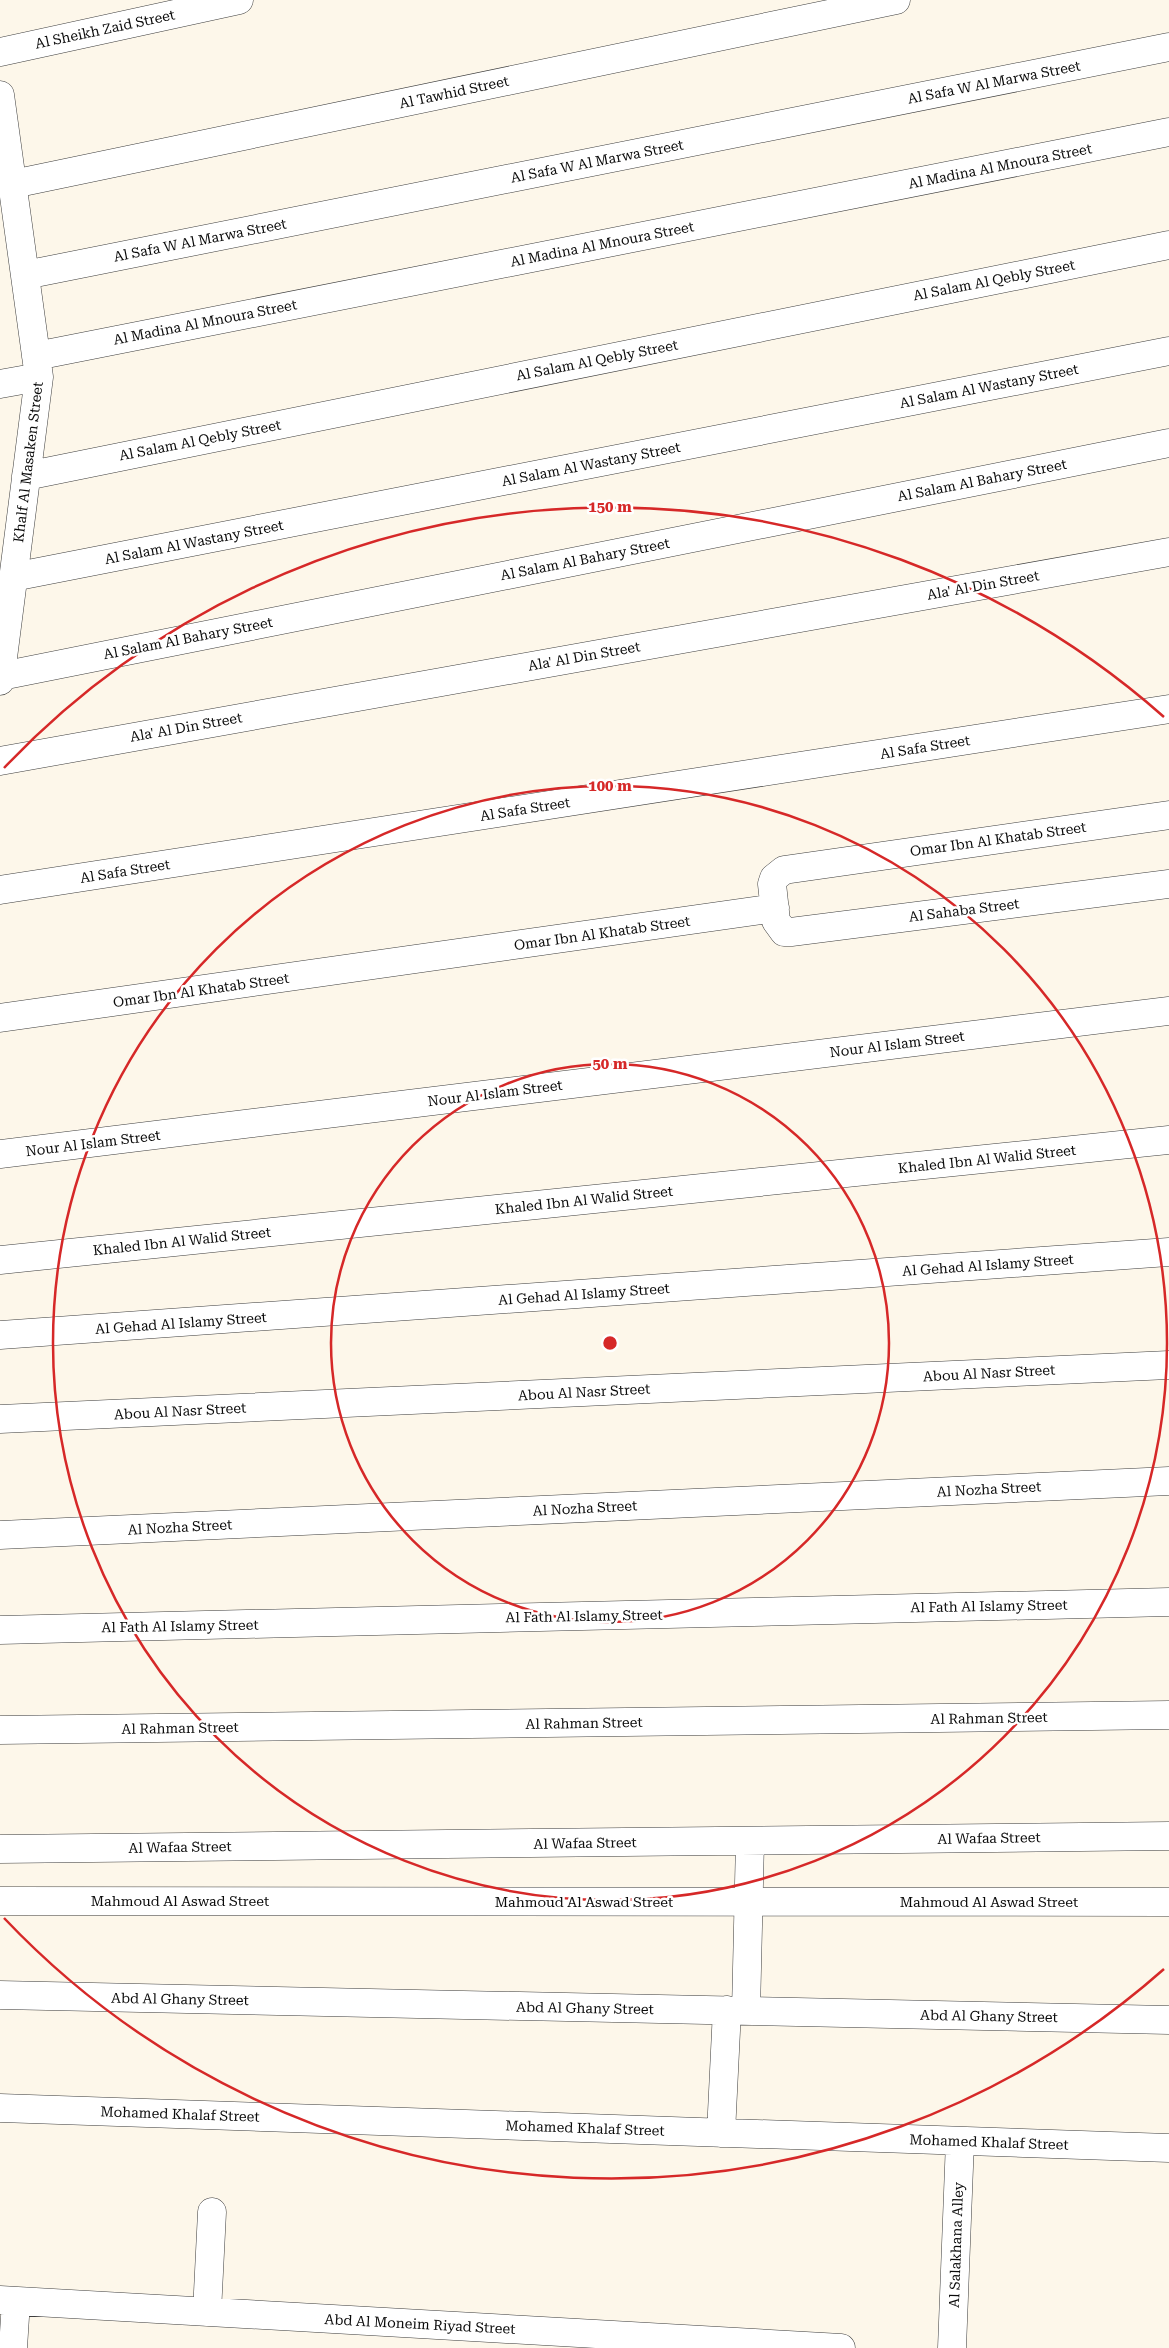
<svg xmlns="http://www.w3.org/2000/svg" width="1169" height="2348" font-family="'Roboto Serif',serif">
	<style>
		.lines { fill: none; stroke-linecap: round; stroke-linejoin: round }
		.street-casing { stroke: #3d3d3d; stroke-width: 29 }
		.street { stroke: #fff; stroke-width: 28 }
		.ring { fill: none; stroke: #d62828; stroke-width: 2.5 }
		.labels { text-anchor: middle; stroke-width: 5; stroke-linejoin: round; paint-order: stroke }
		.street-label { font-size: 14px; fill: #0a0a0a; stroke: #fff }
		.centre { fill: #d62828; stroke: #fff; stroke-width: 2.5 }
		.ring-label { font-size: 15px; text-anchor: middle; font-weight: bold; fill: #d62828; stroke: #fff; stroke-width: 5; stroke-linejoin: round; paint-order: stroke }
	</style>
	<rect width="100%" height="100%" fill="#fdf7ea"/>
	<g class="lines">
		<!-- street casing -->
		<g class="street-casing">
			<path id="street" d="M0 52 239 0
				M0 95 39 377 0 681
				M13 184 896 0
				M25 275 1169 47
				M36 356 1169 132
				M0 384 39 377
				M26 476 1169 245
				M13 577 1169 351
				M1 676 1169 443
				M0 761 1169 552
				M1169 815 784 870 774 878 772 884 776 921 784 932H791L1169 884
				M0 890 1169 709
				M0 1018 775 908
				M0 1154 1169 1011
				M0 1260 1169 1140
				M0 1335 1169 1252
				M0 1419 1169 1365
				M0 1535 1169 1481
				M0 1630 1169 1602
				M0 1730 1169 1715
				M0 1849 1169 1836
				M0 1901 1169 1902
				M0 1995 1169 2020
				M746 2011 750 1841
				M0 2108 1169 2148
				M721 2133 727 2010
				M0 2300 841 2348
				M207 2312 212 2212
				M13 2348 16 2301
				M952 2348 960 2141"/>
		</g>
		<!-- street -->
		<use href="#street" class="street"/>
	</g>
	<!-- distance rings -->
	<g class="ring">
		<circle cx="610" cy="1343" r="279"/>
		<circle cx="610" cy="1343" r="557"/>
		<path d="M1164 1969A836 836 0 0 1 4 1918M4 768A836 836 0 0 1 1164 717"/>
	</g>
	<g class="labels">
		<!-- street labels -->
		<g class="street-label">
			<text transform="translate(105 29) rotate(-12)" y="5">Al Sheikh Zaid Street</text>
			<text transform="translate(994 82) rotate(-11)" y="5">Al Safa W Al Marwa Street</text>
			<text transform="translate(454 92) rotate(-12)" y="5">Al Tawhid Street</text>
			<text transform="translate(597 161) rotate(-11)" y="5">Al Safa W Al Marwa Street</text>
			<text transform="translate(1000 166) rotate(-11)" y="5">Al Madina Al Mnoura Street</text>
			<text transform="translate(200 240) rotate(-11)" y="5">Al Safa W Al Marwa Street</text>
			<text transform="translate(602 244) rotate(-11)" y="5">Al Madina Al Mnoura Street</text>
			<text transform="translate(994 280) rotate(-11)" y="5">Al Salam Al Qebly Street</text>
			<text transform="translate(205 322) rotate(-11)" y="5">Al Madina Al Mnoura Street</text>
			<text transform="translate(597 360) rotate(-11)" y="5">Al Salam Al Qebly Street</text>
			<text transform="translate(989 386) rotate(-11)" y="5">Al Salam Al Wastany Street</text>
			<text transform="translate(200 440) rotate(-11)" y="5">Al Salam Al Qebly Street</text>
			<text transform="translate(28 462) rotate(-83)" y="5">Khalf Al Masaken Street</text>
			<text transform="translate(591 464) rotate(-11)" y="5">Al Salam Al Wastany Street</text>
			<text transform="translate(982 480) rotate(-11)" y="5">Al Salam Al Bahary Street</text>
			<text transform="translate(194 542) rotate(-11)" y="5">Al Salam Al Wastany Street</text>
			<text transform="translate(585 559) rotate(-11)" y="5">Al Salam Al Bahary Street</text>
			<text transform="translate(983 585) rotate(-10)" y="5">Ala' Al Din Street</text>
			<text transform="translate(188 638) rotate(-11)" y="5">Al Salam Al Bahary Street</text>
			<text transform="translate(584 656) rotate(-10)" y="5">Ala' Al Din Street</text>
			<text transform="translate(186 727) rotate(-10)" y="5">Ala' Al Din Street</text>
			<text transform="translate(925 747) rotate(-9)" y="5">Al Safa Street</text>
			<text transform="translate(525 809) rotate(-9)" y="5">Al Safa Street</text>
			<text transform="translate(998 839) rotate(-8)" y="5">Omar Ibn Al Khatab Street</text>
			<text transform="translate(125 871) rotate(-9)" y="5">Al Safa Street</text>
			<text transform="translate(964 910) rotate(-7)" y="5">Al Sahaba Street</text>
			<text transform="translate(602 933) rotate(-8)" y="5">Omar Ibn Al Khatab Street</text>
			<text transform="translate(201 990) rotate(-8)" y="5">Omar Ibn Al Khatab Street</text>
			<text transform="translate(897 1044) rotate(-7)" y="5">Nour Al Islam Street</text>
			<text transform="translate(495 1093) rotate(-7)" y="5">Nour Al Islam Street</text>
			<text transform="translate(93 1143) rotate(-7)" y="5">Nour Al Islam Street</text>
			<text transform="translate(987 1159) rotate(-6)" y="5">Khaled Ibn Al Walid Street</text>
			<text transform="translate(584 1200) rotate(-6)" y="5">Khaled Ibn Al Walid Street</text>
			<text transform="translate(182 1241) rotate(-6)" y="5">Khaled Ibn Al Walid Street</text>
			<text transform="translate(988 1265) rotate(-4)" y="5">Al Gehad Al Islamy Street</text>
			<text transform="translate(584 1294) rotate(-4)" y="5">Al Gehad Al Islamy Street</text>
			<text transform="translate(181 1323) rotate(-4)" y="5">Al Gehad Al Islamy Street</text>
			<text transform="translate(989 1373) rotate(-3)" y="5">Abou Al Nasr Street</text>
			<text transform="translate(584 1392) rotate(-3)" y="5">Abou Al Nasr Street</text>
			<text transform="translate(180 1411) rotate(-3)" y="5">Abou Al Nasr Street</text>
			<text transform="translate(989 1489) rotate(-3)" y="5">Al Nozha Street</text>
			<text transform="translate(585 1508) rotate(-3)" y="5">Al Nozha Street</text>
			<text transform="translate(180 1527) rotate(-3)" y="5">Al Nozha Street</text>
			<text transform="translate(989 1606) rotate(-1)" y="5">Al Fath Al Islamy Street</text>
			<text transform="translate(584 1616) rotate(-1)" y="5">Al Fath Al Islamy Street</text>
			<text transform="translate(180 1626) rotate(-1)" y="5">Al Fath Al Islamy Street</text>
			<text transform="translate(989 1718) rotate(-1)" y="5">Al Rahman Street</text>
			<text transform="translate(584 1723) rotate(-1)" y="5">Al Rahman Street</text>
			<text transform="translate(180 1728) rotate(-1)" y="5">Al Rahman Street</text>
			<text transform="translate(989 1838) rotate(-1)" y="5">Al Wafaa Street</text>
			<text transform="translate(585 1843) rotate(-1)" y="5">Al Wafaa Street</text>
			<text transform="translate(180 1847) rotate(-1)" y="5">Al Wafaa Street</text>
			<text x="180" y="1906">Mahmoud Al Aswad Street</text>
			<text x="584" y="1907">Mahmoud Al Aswad Street</text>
			<text x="989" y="1907">Mahmoud Al Aswad Street</text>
			<text transform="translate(180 1999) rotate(1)" y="5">Abd Al Ghany Street</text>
			<text transform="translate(585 2008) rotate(1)" y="5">Abd Al Ghany Street</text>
			<text transform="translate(989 2016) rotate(1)" y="5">Abd Al Ghany Street</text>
			<text transform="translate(180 2114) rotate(2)" y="5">Mohamed Khalaf Street</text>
			<text transform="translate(585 2128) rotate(2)" y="5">Mohamed Khalaf Street</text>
			<text transform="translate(989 2142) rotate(2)" y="5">Mohamed Khalaf Street</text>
			<text transform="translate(956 2245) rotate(-88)" y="5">Al Salakhana Alley</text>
			<text transform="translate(420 2324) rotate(3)" y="5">Abd Al Moneim Riyad Street</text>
		</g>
	</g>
	<circle cx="610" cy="1343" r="8" class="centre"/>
	<g class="ring-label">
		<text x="610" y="512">150 m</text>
		<text x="610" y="791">100 m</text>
		<text x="610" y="1069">50 m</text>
	</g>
</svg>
